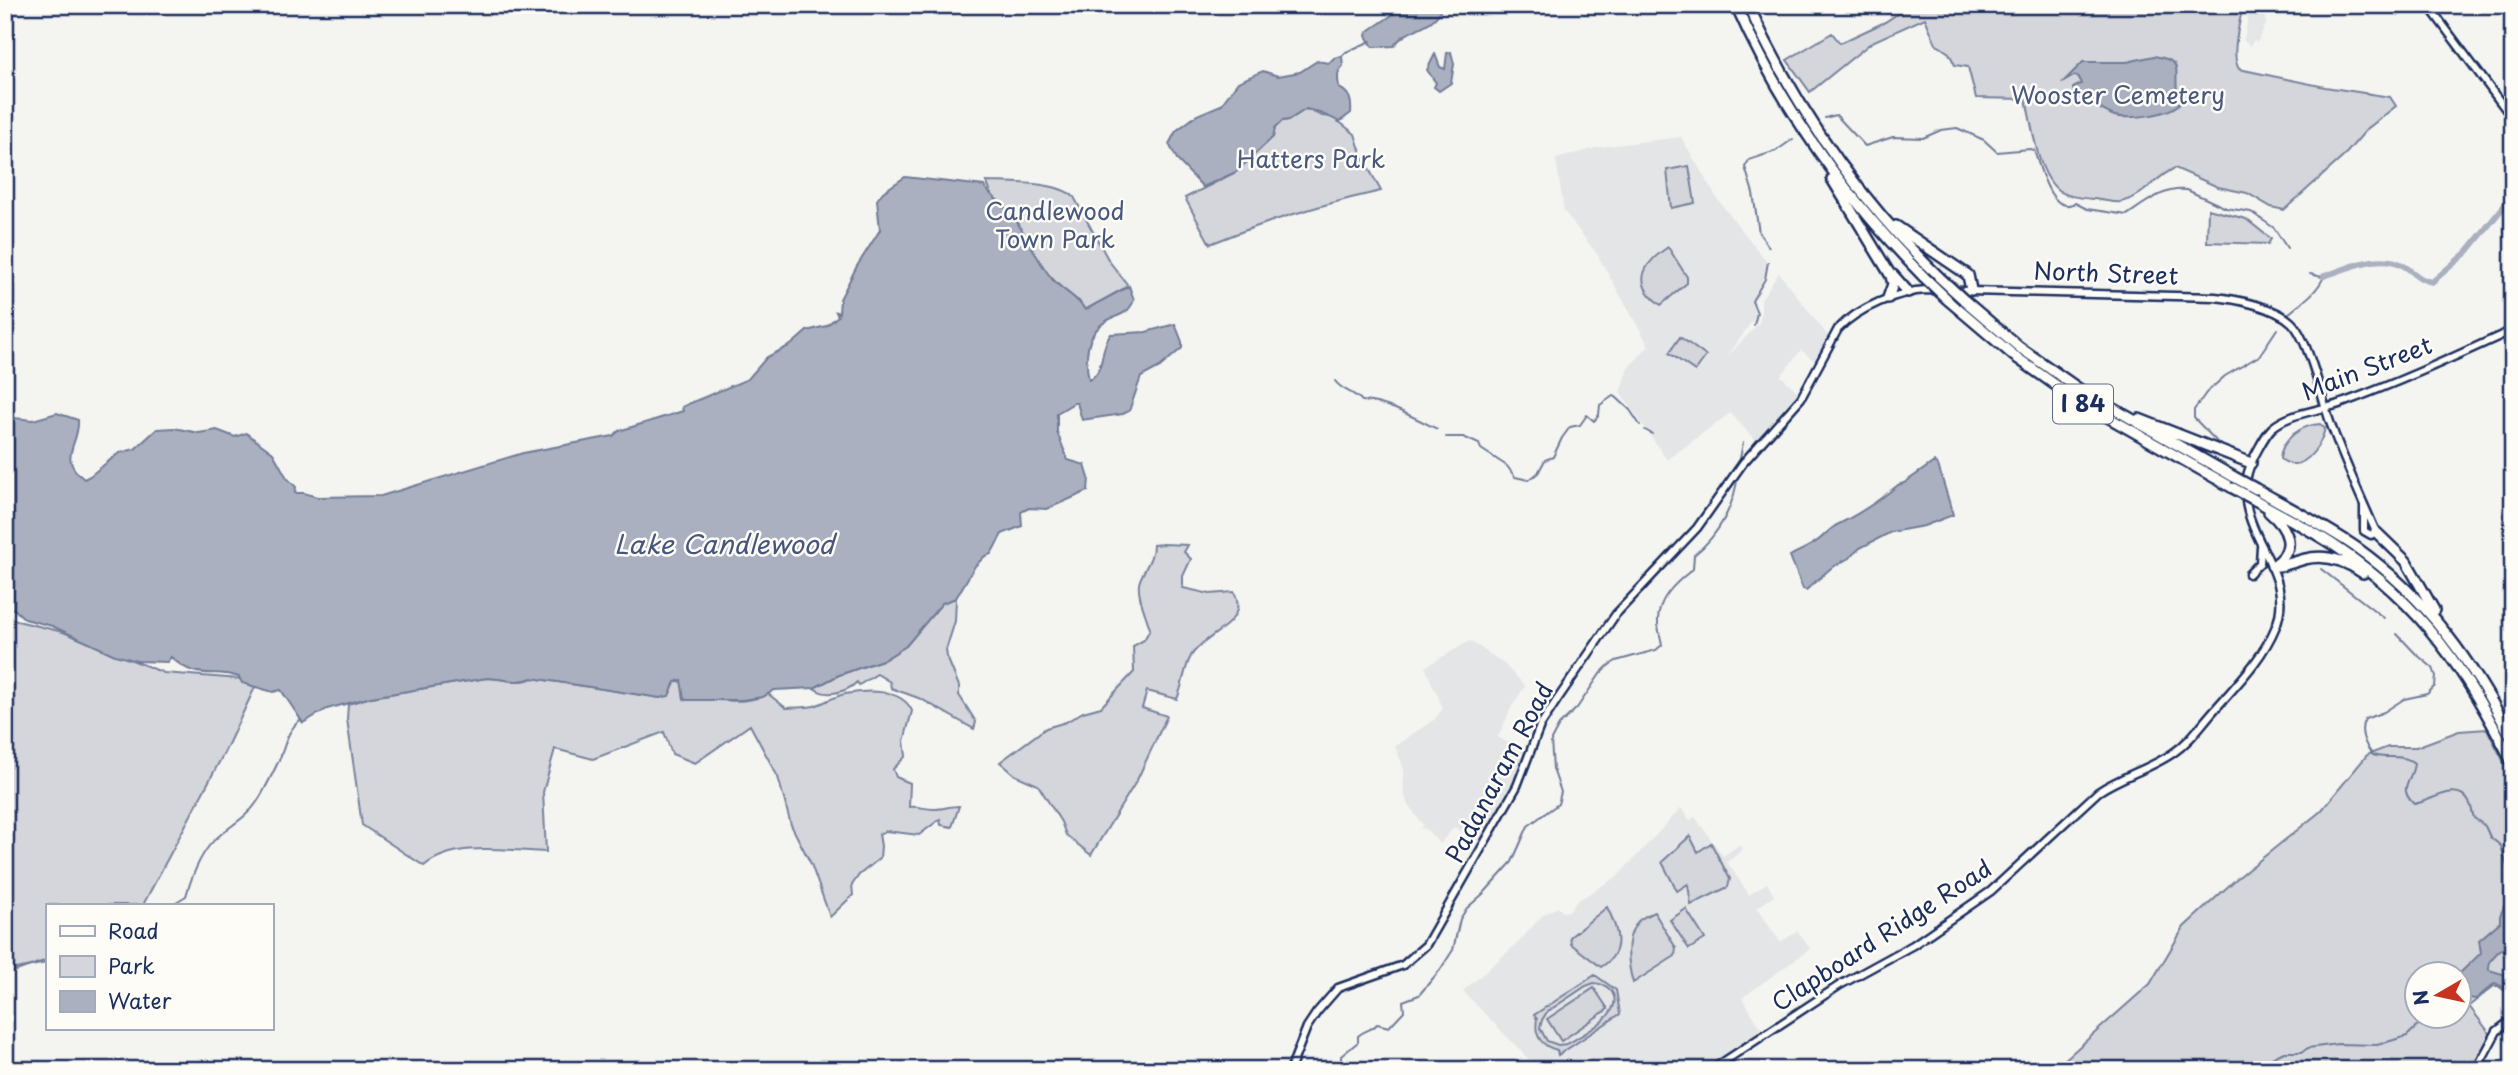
<svg xmlns="http://www.w3.org/2000/svg" width="2518" height="1075" font-family="'Playpen Sans',sans-serif">
	<style>
		.built { fill: #e4e5e6 }
		.green { fill: #d4d6db; stroke: #78829c; stroke-width: 2; fill-rule: evenodd }
		.water { fill: #aab0bf; stroke: #717c98; stroke-width: 2 }
		.lines { fill: none; stroke-linecap: round; stroke-linejoin: round }
		.stream { stroke: #717c98; stroke-width: 2 }
		.river { stroke: #aab0bf; stroke-width: 6 }
		.secondary-casing { stroke: #1b2f5e; stroke-width: 11 }
		.highway-casing { stroke: #1b2f5e; stroke-width: 14 }
		.secondary { stroke: #fdfcf7; stroke-width: 6 }
		.highway { stroke: #fdfcf7; stroke-width: 9 }
		.highway-bridge-casing { stroke: #1b2f5e; stroke-width: 14; stroke-linecap: butt }
		.highway-bridge { stroke: #fdfcf7; stroke-width: 9 }
		.labels { text-anchor: middle; stroke-width: 5; stroke-linejoin: round; paint-order: stroke }
		.shield { fill: #fdfcf7; stroke: #5f6c8c; stroke-width: 2 }
		.shield-label { font-size: 23px; font-weight: bold; fill: #1b2f5e }
		.park-label { font-size: 24px; fill: #49597d; stroke: #fdfcf7 }
		.street-label { font-size: 24px; fill: #1b2f5e; stroke: #fdfcf7 }
		.water-label { font-size: 26px; font-style: italic; fill: #46567b; stroke: #fdfcf7 }
	</style>
	<rect width="100%" height="100%" fill="#f4f4f1"/>
	<filter id="ink" filterUnits="userSpaceOnUse"><feTurbulence type="fractalNoise" baseFrequency=".0143" numOctaves="2"/><feDisplacementMap in="SourceGraphic" scale="14" xChannelSelector="R" yChannelSelector="G"/><feConvolveMatrix kernelMatrix="1 2 1 2 8 2 1 2 1" color-interpolation-filters="sRGB"/></filter>
	<g filter="url(#ink)">
		<!-- built -->
		<path class="built" d="M2250 5H2273L2265 14 2266 24 2257 42 2254 40 2250 46 2244 41Z
			M1681 137 1718 200 1767 262 1765 274 1752 301 1757 314 1727 357 1759 323 1761 314V299L1779 273 1828 336 1815 361 1801 350 1781 376 1798 392 1756 441 1730 413 1667 460 1620 392 1628 368 1649 346 1597 254 1564 211 1556 159 1599 147Z
			M1470 641 1502 662 1525 686 1512 706 1498 737 1528 754 1483 843 1454 827 1440 844 1425 828 1420 829 1423 825 1407 803 1404 793 1403 766 1395 746 1435 719 1443 708 1425 667Z
			M1681 808 1690 820 1695 817 1723 856 1739 845 1743 850 1727 862 1749 895 1767 883 1774 896 1757 908 1780 942 1798 931 1810 949 1742 998 1763 1031 1705 1070H1539L1463 991 1518 943 1543 915 1558 907 1562 912 1569 911 1577 901 1618 876Z"/>
		<!-- green -->
		<path class="green" d="M1911 5H2243C2240 21 2230 56 2239 69L2325 87 2390 97 2396 106 2367 129 2343 157 2284 210 2271 207 2247 193 2218 187 2175 168C2155 177 2144 197 2121 202 2113 203 2102 200 2094 199 2082 198 2067 197 2058 190 2037 173 2032 125 2026 99L1976 98 1968 67 1955 65 1949 53 1936 44 1925 18 1872 42 1810 92 1787 60 1832 33 1840 43 1885 22Z
			M1306 109 1322 116 1333 117 1355 134 1362 156 1381 191C1322 204 1266 221 1210 244L1185 198 1236 172 1273 137 1275 128 1282 121 1289 120Z
			M1689 166 1695 203 1671 208 1667 170Z
			M986 182C1011 183 1057 181 1074 197L1109 261 1127 284 1125 288 1085 310 1079 301 1067 294 1047 273 1032 251 1016 219 988 191 990 190Z
			M2208 209 2246 219 2271 239 2268 244 2207 242Z
			M1668 247 1687 277V283L1661 305C1631 283 1643 264 1668 247Z
			M1680 337 1706 356 1695 371 1669 353Z
			M2320 424 2325 428C2322 442 2309 466 2291 464 2287 463 2283 461 2280 459 2281 439 2301 425 2320 424Z
			M1163 544 1188 545 1184 552 1191 559 1183 576V588L1210 594 1234 592C1251 624 1203 634 1191 656 1184 669 1183 685 1177 699L1147 691 1142 708 1167 716 1137 780 1091 855 1066 835 1061 822 1038 785 1015 775 1000 762 1046 728 1066 722 1083 712 1101 707 1134 672 1133 646 1144 640 1150 629C1147 617 1135 592 1140 580 1145 567 1153 559 1153 545Z
			M956 598 955 621 946 650 947 657 959 686V695L976 722 974 729 921 699 891 688 890 682 877 674 859 685 857 682C847 692 826 698 814 688L839 675 885 659 906 646 942 603Z
			M5 618 63 632 164 673 240 679 256 685 224 753 143 905H47V963L5 971Z
			M487 678C503 678 517 685 532 678L660 698 675 682 681 680 686 700C711 696 746 708 767 693L786 708C795 707 805 708 814 706 824 703 835 696 845 694 866 690 902 688 912 711L904 741 906 756 893 769 896 777 910 783 909 807C920 806 924 809 934 809 943 809 950 806 959 806L952 827 941 825 940 819 919 835 886 831 879 834 881 846 880 858 859 875 852 885 853 895 830 917 811 864 791 825 778 777 750 725 695 763 672 754 664 732 593 759 555 749 543 792 546 852C508 851 456 840 424 866L362 825 347 719 348 704 371 697Z
			M2487 729 2513 780V997L2498 986H2494L2469 1006 2491 1035 2473 1070H2053L2150 984 2184 927 2235 880 2321 811 2367 755 2388 747H2416L2459 731ZM2416 974H2458V1016H2416Z
			M1690 836 1698 852 1711 843 1730 879 1728 887 1691 905 1688 884 1677 891 1662 862Z
			M1607 907C1618 929 1626 952 1601 967L1571 944 1570 937Z
			M1686 909 1705 939 1689 949 1670 920Z
			M1654 912 1676 948 1675 956 1633 983C1628 965 1624 941 1636 924 1639 918 1648 915 1654 912Z
			M1595 975 1616 990 1620 1014 1558 1055 1557 1050C1541 1046 1534 1035 1537 1019L1534 1015ZM1594 983C1602 984 1609 986 1613 994 1623 1015 1582 1035 1567 1044L1558 1045 1547 1041 1540 1028 1542 1020 1547 1012 1586 986Z
			M1594 988 1608 1009 1561 1041 1547 1019Z"/>
		<!-- water -->
		<path class="water" d="M1407 5 1442 6C1436 29 1406 27 1394 46L1373 47 1366 36 1367 32Z
			M1451 52 1454 64 1451 83 1439 91 1434 87 1436 83 1427 70 1435 54 1440 67 1445 69 1447 53Z
			M1342 56 1343 66C1336 72 1338 79 1339 88 1350 93 1352 101 1351 113L1339 122C1334 118 1313 110 1306 109L1289 120 1282 121 1275 128 1273 137 1236 172 1203 187 1178 161 1169 144 1176 131 1197 115 1221 105 1238 82 1263 71 1278 76 1300 72 1317 61 1329 63 1334 58Z
			M2154 56C2185 61 2174 70 2177 90 2178 95 2180 98 2180 102 2173 115 2124 121 2112 115 2099 108 2086 102 2074 92L2073 88 2081 84 2079 77 2074 76 2062 83 2083 62H2127Z
			M905 177 984 186C993 199 1005 205 1014 218 1029 238 1036 260 1053 280 1063 291 1078 297 1085 310L1129 286 1134 300C1129 313 1122 314 1110 319 1086 331 1084 357 1089 380 1107 369 1098 350 1111 334L1146 332 1175 324 1182 342V348L1160 367 1141 377 1129 411 1123 414 1082 420 1077 403H1074L1057 413V432L1068 460 1085 465 1089 478 1088 491 1047 509 1029 508 1021 512 1022 526 1002 534 991 554 985 556 975 566 956 598 942 603 906 646 885 659 839 675 814 688 774 690 763 697 742 700H686L684 699 681 680 675 682 669 696 660 698 532 678C516 685 503 678 487 678L371 697 327 709 303 723 281 690 273 692 242 683 239 677C213 668 197 682 171 657L167 662 137 661 115 655 52 626 25 619 14 609 5 607V417L33 420 57 413 78 420C80 445 56 457 84 479L90 476 119 453 135 449 157 429 174 428 199 433 217 430 235 437 246 433 273 453 287 478 296 487 295 493H304L317 497 381 496 523 453 613 436 619 431 683 411 682 407 688 404 748 379 767 357 791 345 807 331 826 326 838 316 836 312 839 313 840 299 857 266 880 230 877 200 883 192Z
			M1934 462 1938 465 1953 515 1924 526 1891 532 1860 548 1849 558 1831 568 1806 590 1803 589 1790 556C1798 551 1807 548 1814 543 1822 539 1828 530 1835 526 1857 515 1878 502 1898 485L1904 483Z
			M2513 902V950L2501 949C2494 956 2488 961 2489 970L2506 975 2513 973V995L2505 988 2495 983 2476 999 2459 997V974L2481 953 2479 940 2500 922V916L2505 904Z"/>
		<g class="lines">
			<!-- stream -->
			<path class="stream" d="M1447 9 1463 5
				M1342 56 1346 52 1371 41
				M1825 118 1836 115 1865 146 1893 137 1923 138 1941 130 1957 128 1984 140 1997 152 2030 149 2034 150C2040 167 2051 216 2075 203L2087 209 2127 215C2145 203 2164 187 2187 190L2226 208 2251 212 2274 228 2287 248
				M1769 247 1759 233 1753 193 1745 167 1749 160 1776 151 1793 139
				M2310 274 2322 277
				M2288 314C2301 303 2318 292 2324 276
				M1754 325 1757 313 1752 301 1765 279 1768 262
				M1335 381C1342 391 1354 392 1362 401 1387 402 1415 418 1437 429
				M1645 430 1652 434
				M1446 437H1463L1479 444 1481 449 1507 466 1515 477 1529 480 1538 473 1545 460 1553 457 1562 438 1570 427 1580 425 1587 415 1594 421 1599 415 1600 405 1613 396 1616 397 1630 410 1640 425
				M2221 446 2194 418V410L2206 393 2225 376 2259 356 2277 329
				M1739 464 1743 443
				M2321 569 2384 618
				M2397 634 2416 654 2433 668 2436 676 2435 686 2427 694 2404 699 2384 712 2365 719C2358 730 2365 746 2373 755 2387 760 2402 753 2414 763 2413 781 2396 787 2414 804 2431 802 2457 780 2469 802 2472 807 2472 813 2474 818L2485 826 2490 837 2501 846 2510 876V902
				M171 905 186 896C191 879 198 860 209 846 222 829 245 821 257 802 266 788 273 773 280 758 286 743 287 731 300 720
				M5 975 47 960
				M1337 1070 1341 1066V1056L1358 1042V1036C1364 1030 1371 1031 1377 1024L1389 1027 1404 1011 1403 1001 1419 995 1440 970 1453 950 1460 919 1467 908 1484 893 1512 862 1528 826 1558 804 1561 792 1553 769 1551 740 1559 725 1577 708 1600 674 1608 666 1616 661 1656 650 1662 645C1661 637 1658 631 1658 623 1657 599 1675 583 1693 569L1694 555C1719 535 1735 505 1738 473
				M2260 1070 2268 1060 2284 1052H2302L2308 1048 2338 1044 2377 1045 2407 1036 2428 1016"/>
			<!-- river -->
			<path class="river" d="M2324 276C2347 269 2381 251 2404 266 2414 272 2419 280 2432 282L2467 252 2513 195"/>
			<!-- secondary casing -->
			<g class="secondary-casing">
				<path id="secondary" d="M2428 5 2513 119
					M2249 574 2260 563 2261 547
					M1290 1070 1307 1027 1317 1012 1338 988 1403 965 1426 945 1517 786 1540 726 1557 700 1616 614 1697 528 1743 463 1801 398 1838 329C1858 308 1898 291 1927 290L2215 297C2236 299 2275 307 2291 322 2308 337 2322 399 2330 422 2343 459 2360 495 2376 532L2371 535 2364 531V505
					M1711 1070 1840 985 1913 945 1991 891 2098 792C2122 776 2150 769 2173 753 2191 741 2202 723 2217 707 2239 682 2263 658 2276 626 2300 564 2218 524 2255 455 2260 446 2265 435 2272 428 2291 412 2320 411 2342 403 2400 382 2456 356 2513 330
					M2476 1070 2497 1031 2513 1019"/>
			</g>
			<!-- highway casing -->
			<g class="highway-casing">
				<path id="highway" d="M1736 5C1781 107 1846 198 1924 277
					M1748 5C1795 107 1858 199 1939 277
					M1832 179 1891 276 1893 284 1888 298
					M1896 226 1968 275 1971 290
					M1893 275 1908 292
					M1947 299 2013 355 2074 398 2233 488
					M1964 300 2019 347 2079 389 2234 477
					M2139 419 2251 463
					M2256 489C2290 508 2325 526 2357 548 2427 598 2474 664 2513 741
					M2255 500C2283 516 2312 530 2338 548 2424 606 2468 673 2513 764
					M2269 512C2288 528 2298 549 2274 565
					M2376 532 2406 561 2434 610
					M2272 566C2284 567 2293 562 2305 559 2326 554 2346 561 2363 573"/>
			</g>
			<!-- secondary -->
			<use href="#secondary" class="secondary"/>
			<!-- highway -->
			<use href="#highway" class="highway"/>
			<!-- highway-bridge casing -->
			<g class="highway-bridge-casing">
				<path id="highway-bridge" d="M1924 277 1947 299
					M1939 277 1964 300
					M2234 477 2256 489
					M2233 488 2255 500"/>
			</g>
			<!-- highway-bridge -->
			<use href="#highway-bridge" class="highway-bridge"/>
		</g>
	</g>
	<g class="labels">
		<!-- shield labels -->
		<rect class="shield" x="2053" y="384.5" width="60" height="39" rx="5"/>
		<g class="shield-label">
			<text x="2083" y="412">I 84</text>
		</g>
		<!-- park labels -->
		<g class="park-label">
			<text x="2118" y="104">Wooster Cemetery</text>
			<text x="1311" y="168">Hatters Park</text>
			<text x="1055" y="220">Candlewood<tspan x="1055" dy="28">Town Park</tspan></text>
		</g>
		<!-- street labels -->
		<g class="street-label">
			<text transform="translate(2106 274) rotate(2)" y="8">North Street</text>
			<text transform="translate(2367 369) rotate(-21)" y="8">Main Street</text>
			<text transform="translate(1500 773) rotate(-62)" y="8">Padanaram Road</text>
			<text transform="translate(1882 936) rotate(-33)" y="8">Clapboard Ridge Road</text>
		</g>
		<!-- water labels -->
		<g class="water-label">
			<text x="724" y="554">Lake Candlewood</text>
		</g>
	</g>
	<!-- margin -->
	<rect width="2518" height="1075" fill="none" stroke="#fdfcf7" stroke-width="28"/>
	<rect x="14" y="14" width="2490" height="1047" fill="none" stroke="#1b2f5e" stroke-width="2.5" filter="url(#ink)"/>
	<!-- legend -->
	<rect x="46" y="904" width="228" height="126" fill="#fdfcf7" stroke="#a3aaba" stroke-width="2"/>
	<rect x="60" y="926" width="35" height="10" fill="#fdfcf7" stroke="#a3aaba" stroke-width="2"/>
	<text x="108" y="939" font-size="21" fill="#1b2f5e">Road</text>
	<rect x="60" y="956" width="35" height="21" fill="#d4d6db" stroke="#a3aaba" stroke-width="2"/>
	<text x="108" y="974" font-size="21" fill="#1b2f5e">Park</text>
	<rect x="60" y="991" width="35" height="21" fill="#aab0bf" stroke="#a3aaba" stroke-width="2"/>
	<text x="108" y="1009" font-size="21" fill="#1b2f5e">Water</text>
	<!-- north arrow -->
	<g transform="translate(2438 995) rotate(261)"><circle r="33" fill="#fdfcf7" stroke="#a3aaba" stroke-width="2"/>
	<path d="M0-5L12 26L0 18L-12 26Z" fill="#c8321e"/>
	<text y="-10" font-size="19" font-weight="bold" text-anchor="middle" fill="#1b2f5e">N</text>
	</g>
</svg>
